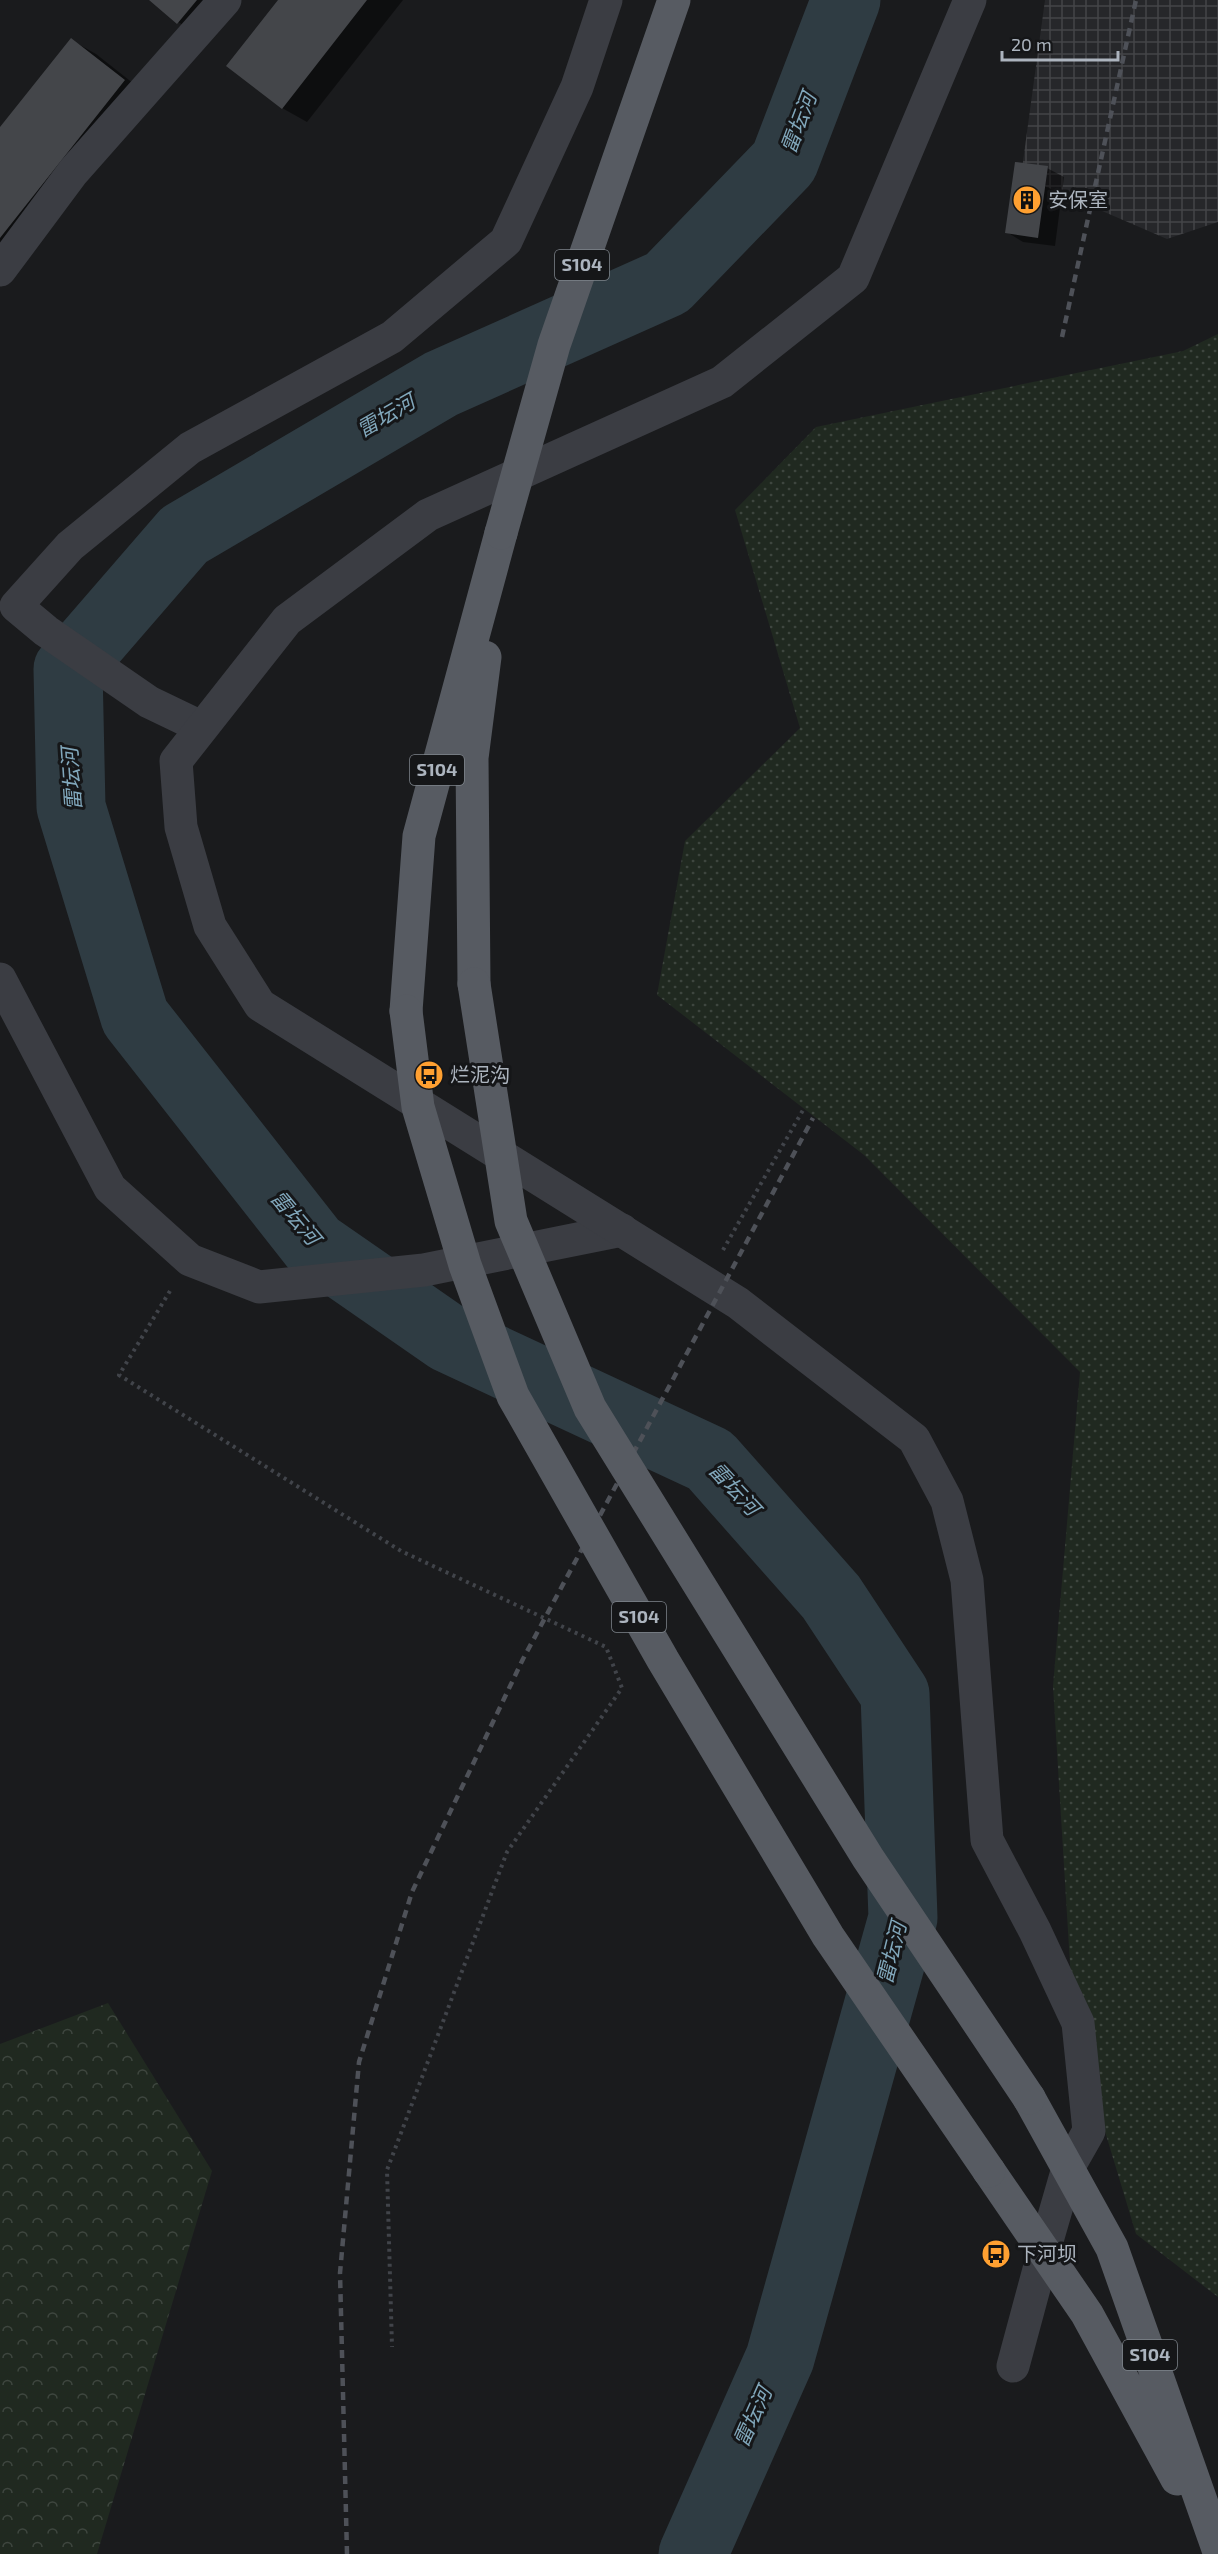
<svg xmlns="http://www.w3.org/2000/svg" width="1218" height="2554" font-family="'Exo 2','Noto Sans SC',sans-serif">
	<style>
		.industrial { fill: url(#industrial-grid) }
		.grass { fill: url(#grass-dots) }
		.forest { fill: url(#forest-crowns) }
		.shadow { fill: #0007 }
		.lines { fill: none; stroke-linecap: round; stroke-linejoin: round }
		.river { stroke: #2f3c43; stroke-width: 69 }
		.building { fill: #44464a }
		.path { stroke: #41444a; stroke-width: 4; stroke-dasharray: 3 4.5; stroke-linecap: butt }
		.minor { stroke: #3b3d43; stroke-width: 33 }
		.tertiary { stroke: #3b3d43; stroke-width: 33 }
		.primary { stroke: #575b62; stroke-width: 33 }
		.rail { stroke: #4e5158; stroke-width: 4.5; stroke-dasharray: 8 6; stroke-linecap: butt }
		.primary-bridge { stroke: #575b62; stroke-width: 33 }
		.labels { text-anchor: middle; stroke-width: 6; stroke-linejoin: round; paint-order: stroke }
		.shield { fill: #151618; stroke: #7f858c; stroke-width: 1.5 }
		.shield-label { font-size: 18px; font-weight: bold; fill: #acb4be }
		.poi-label { font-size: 20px; fill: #acb4be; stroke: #151618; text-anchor: start }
		.water-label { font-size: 21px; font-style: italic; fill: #81a7bb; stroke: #151618 }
	</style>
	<defs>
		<pattern id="industrial-grid" width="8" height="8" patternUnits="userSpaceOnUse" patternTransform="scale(1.5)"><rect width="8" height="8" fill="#26272a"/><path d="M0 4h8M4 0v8" fill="none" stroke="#434447"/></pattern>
		<pattern id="grass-dots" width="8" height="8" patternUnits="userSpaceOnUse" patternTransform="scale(1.5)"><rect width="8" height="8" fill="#202920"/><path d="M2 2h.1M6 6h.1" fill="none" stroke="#3e463f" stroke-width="1.8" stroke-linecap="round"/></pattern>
		<pattern id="forest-crowns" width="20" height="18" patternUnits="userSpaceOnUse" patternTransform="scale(1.5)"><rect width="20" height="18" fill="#202920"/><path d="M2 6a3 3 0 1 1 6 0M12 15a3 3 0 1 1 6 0" fill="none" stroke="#3e463f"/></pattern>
	</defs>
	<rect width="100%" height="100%" fill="#1a1b1d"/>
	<!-- industrial -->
	<path class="industrial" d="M1045 0H1218V222L1167 239 1021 176Z"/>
	<!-- grass -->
	<path class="grass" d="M1218 334V2297L1136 2234 1074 2029 1053 1686 1080 1372 864 1155 657 995 685 841 800 728 735 510 816 427 1183 351Z"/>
	<!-- forest -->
	<path class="forest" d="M108 2003 212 2171 97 2554H0V2044Z"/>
	<!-- shadow -->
	<path class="shadow" d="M151 0H233L203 36 178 22Z
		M280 0H403L307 122 282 108Z
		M71 40 96 54 148 95 0 283V130Z
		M1047 168 1064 177 1055 246 1023 242 1007 232Z"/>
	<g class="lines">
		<!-- river -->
		<path class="river" d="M693 2554 780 2358 903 1918 895 1694 831 1597 710 1460 448 1338 314 1245 135 1017 71 807 68 669 184 535 441 384 667 283 784 162 846 0"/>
	</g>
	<!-- building -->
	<path class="building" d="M149 0H197L177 24Z
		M278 0H367L282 109 226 66Z
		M71 38 125 80 0 238V127Z
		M1015 162 1048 166 1038 238 1005 233Z"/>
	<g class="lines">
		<!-- path -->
		<path class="path" d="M723 1250 803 1110
			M170 1291 119 1375 401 1551 606 1647 622 1688 507 1852 387 2170 392 2347"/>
		<!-- minor -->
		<path class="minor" d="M0 270 73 172 225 0
			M201 727 149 702 46 631 16 606 70 546 190 448 392 337 506 241 577 87 606 0
			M0 979 110 1188 190 1260 259 1287 424 1270 622 1230
			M1013 2366 1044 2251"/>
		<!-- tertiary -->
		<path class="tertiary" d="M970 0 853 278 722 382 428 515 287 620 176 761 181 827 210 926 260 1005 738 1303 914 1439 947 1501 967 1580 987 1840 1035 1931 1078 2023 1089 2131 1068 2168 1044 2251"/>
		<!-- primary -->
		<path class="primary" d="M474 984 472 758 485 657
			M406 1011 419 836 501 533
			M1029 2098 1112 2248 1218 2549
			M989 2171 1087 2314 1177 2479"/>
		<!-- rail -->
		<path class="rail" d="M1062 337 1136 0
			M347 2554 340 2273 359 2062 412 1892 523 1659 813 1118"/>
		<!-- primary-bridge -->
		<path class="primary-bridge" d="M501 533 554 345 674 0
			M474 984 511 1221 590 1408 868 1858 1029 2098
			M406 1011 418 1107 465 1265 513 1396 663 1660 828 1936 989 2171"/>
	</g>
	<!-- icons -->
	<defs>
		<g id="building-disc" transform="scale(1.5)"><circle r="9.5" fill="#ffa031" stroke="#151618"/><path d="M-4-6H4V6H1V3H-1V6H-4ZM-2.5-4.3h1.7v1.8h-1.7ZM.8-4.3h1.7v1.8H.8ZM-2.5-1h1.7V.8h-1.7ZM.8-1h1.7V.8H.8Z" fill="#111"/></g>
		<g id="bus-disc" transform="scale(1.5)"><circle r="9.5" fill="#ffa031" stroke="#151618"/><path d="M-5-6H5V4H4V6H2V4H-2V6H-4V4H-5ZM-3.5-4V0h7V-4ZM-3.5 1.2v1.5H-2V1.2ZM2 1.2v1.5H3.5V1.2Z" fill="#111"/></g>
	</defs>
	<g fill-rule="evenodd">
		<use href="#building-disc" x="1027" y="200"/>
		<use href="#bus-disc" x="429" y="1075"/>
		<use href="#bus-disc" x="996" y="2254"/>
	</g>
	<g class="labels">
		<!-- shield labels -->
		<g class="shield">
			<rect x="555" y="250" width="54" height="30" rx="4.5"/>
			<rect x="410" y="755" width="54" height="30" rx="4.5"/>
			<rect x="612" y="1602" width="54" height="30" rx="4.5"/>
			<rect x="1123" y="2340" width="54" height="30" rx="4.5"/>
		</g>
		<g class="shield-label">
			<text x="582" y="271">S104</text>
			<text x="437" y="776">S104</text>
			<text x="639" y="1623">S104</text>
			<text x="1150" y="2361">S104</text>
		</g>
		<!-- poi labels -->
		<g class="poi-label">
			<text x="1048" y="207">安保室</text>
			<text x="450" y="1082">烂泥沟</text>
			<text x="1017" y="2261">下河坝</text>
		</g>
		<!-- water labels -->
		<g class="water-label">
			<text transform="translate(799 123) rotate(-69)" y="7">雷坛河</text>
			<text transform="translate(386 416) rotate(-30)" y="7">雷坛河</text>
			<text transform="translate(72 779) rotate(-94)" y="7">雷坛河</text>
			<text transform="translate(295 1218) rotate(50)" y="7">雷坛河</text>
			<text transform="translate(734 1489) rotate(47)" y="7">雷坛河</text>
			<text transform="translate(892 1953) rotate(-76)" y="7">雷坛河</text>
			<text transform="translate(753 2417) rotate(-66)" y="7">雷坛河</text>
		</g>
	</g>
	<!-- scale -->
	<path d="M1002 51v9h116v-9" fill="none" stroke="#acb4be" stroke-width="3"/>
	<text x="1011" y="51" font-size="18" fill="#acb4be" stroke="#151618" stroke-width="4.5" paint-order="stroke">20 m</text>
</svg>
